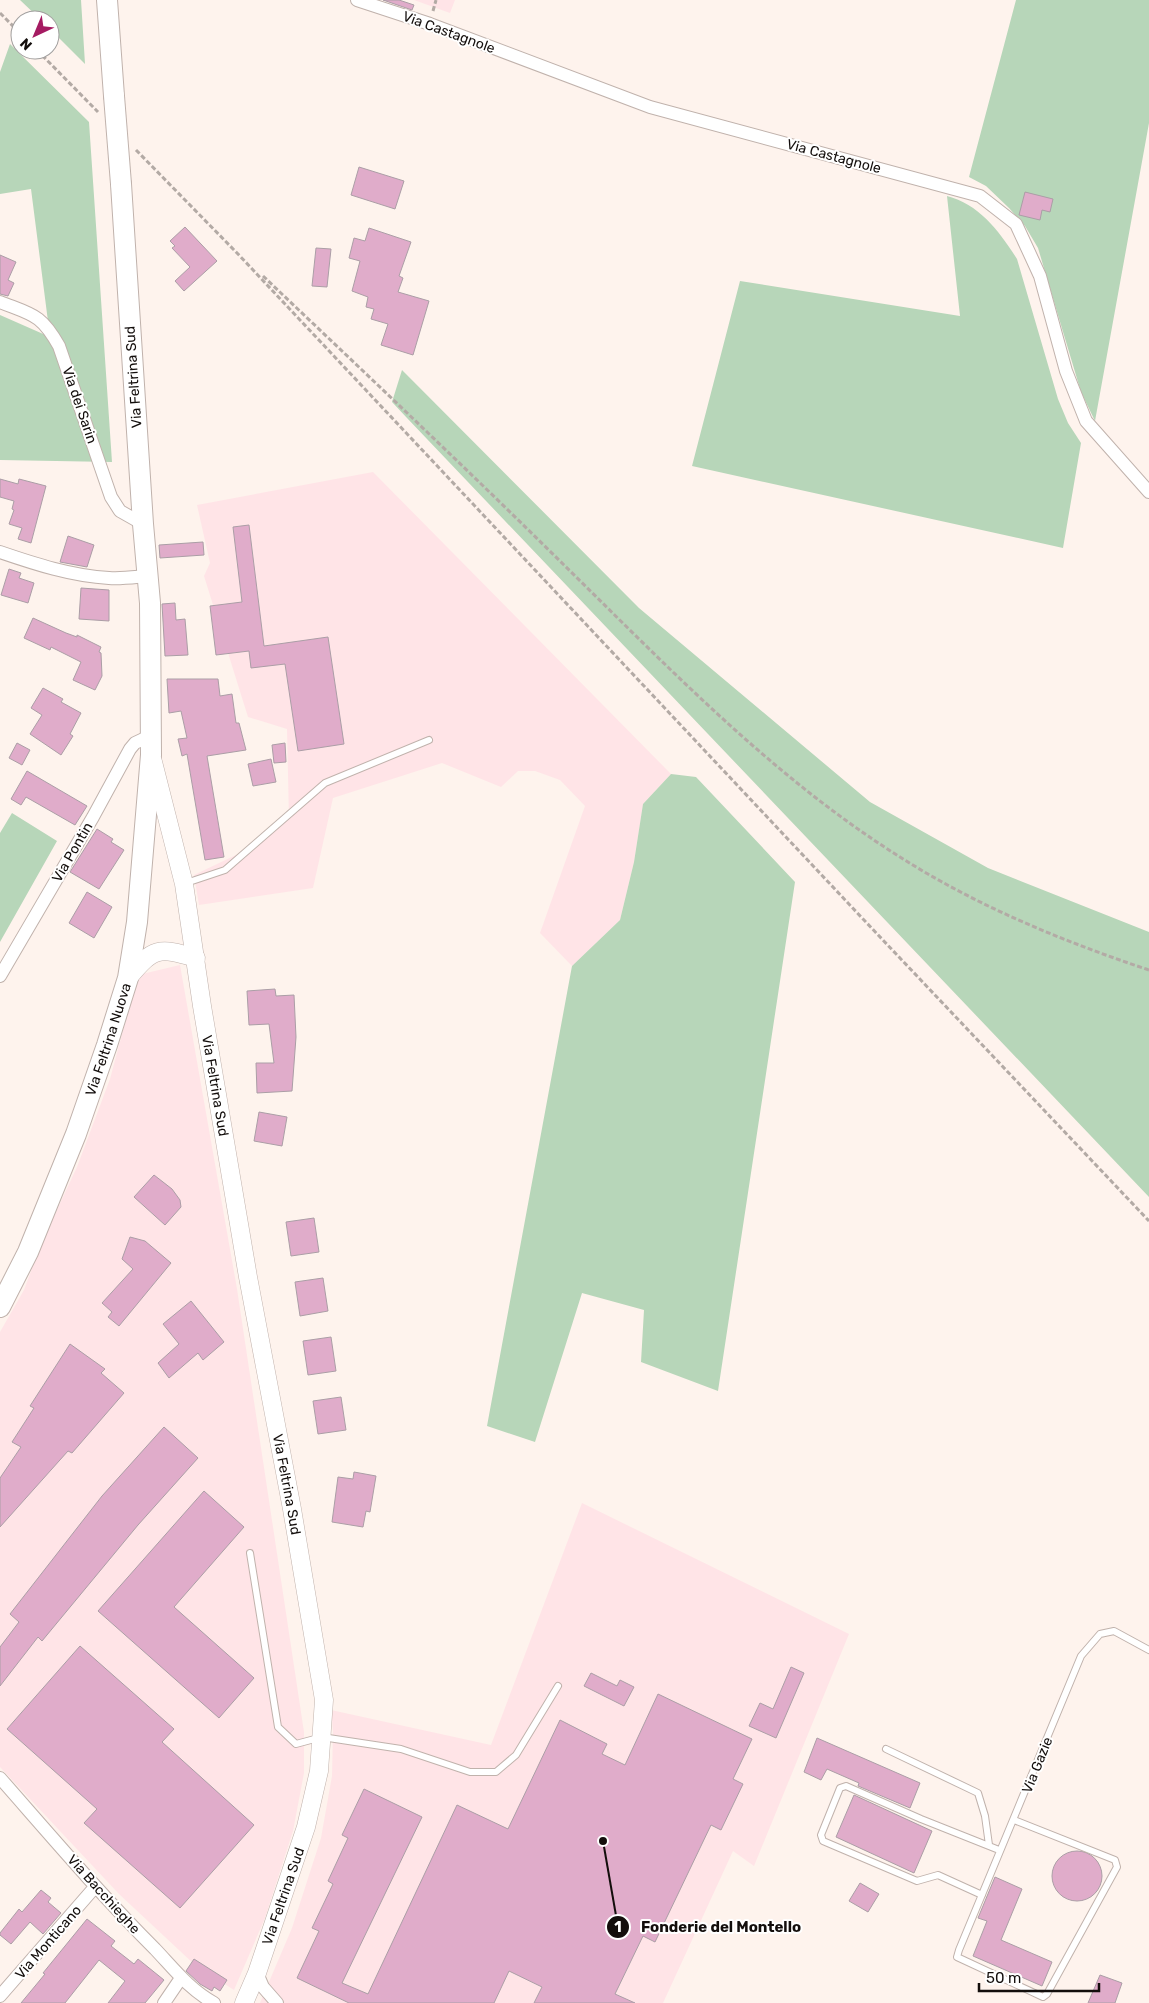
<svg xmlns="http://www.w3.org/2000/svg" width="1149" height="2003" font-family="Rubik,sans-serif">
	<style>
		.industrial { fill: #ffe4e7 }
		.green { fill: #b7d6b9 }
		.building { fill: #e0acca; stroke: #ab9ea6 }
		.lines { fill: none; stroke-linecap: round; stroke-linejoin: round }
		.lane-casing { stroke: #c0b2ac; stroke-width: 8 }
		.street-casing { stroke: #c0b2ac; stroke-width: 14 }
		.secondary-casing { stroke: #c0b2ac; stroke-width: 19 }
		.primary-casing { stroke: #c0b2ac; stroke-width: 22 }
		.path { stroke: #b3aaa5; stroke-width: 3; stroke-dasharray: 5 2.5; stroke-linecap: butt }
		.lane { stroke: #fff; stroke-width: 6 }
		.street { stroke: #fff; stroke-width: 12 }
		.secondary { stroke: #fff; stroke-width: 18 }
		.primary { stroke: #fff; stroke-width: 20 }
		.primary-bridge-casing { stroke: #c0b2ac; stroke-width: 22; stroke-linecap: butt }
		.primary-bridge { stroke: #fff; stroke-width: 20 }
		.labels { text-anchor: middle; stroke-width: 4; stroke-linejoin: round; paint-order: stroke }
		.street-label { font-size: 14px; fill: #130e0c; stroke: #fff }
		.leader { fill: none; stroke: #130e0c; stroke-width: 2 }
		.callout-dot { fill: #130e0c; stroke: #fff; stroke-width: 2 }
		.mark-label { font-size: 15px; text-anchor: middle; font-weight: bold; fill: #fff }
		.callout-label { font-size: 15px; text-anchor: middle; font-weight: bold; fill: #130e0c; stroke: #fff; stroke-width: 4; stroke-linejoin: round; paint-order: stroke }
	</style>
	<rect width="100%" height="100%" fill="#fef3ed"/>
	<!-- industrial -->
	<path class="industrial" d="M414 0H455L450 13Z
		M373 472 671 774 643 804 634 862 620 920 572 966 540 933 585 806 560 780 535 771H518L501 787 442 763 333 798 313 888 199 905 194 875 238 854 289 819 287 729 248 717 204 576 210 563 197 505Z
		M180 965 237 1289 304 1732V1773L293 1831 265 1918 234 1990 195 1965 119 1894 0 1767V1332L24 1290 41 1244 77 1167 110 1079 138 975Z
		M582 1503 849 1634 754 1866 733 1851 663 2003H260L292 1928 321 1838 332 1776 333 1731 331 1710 491 1745Z"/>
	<!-- green -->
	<path class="green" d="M20 0H81L85 64 50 29V20H41Z
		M1016 0H1149V123L1095 421 1081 392 1038 248 1025 226 1009 208 986 186 969 177Z
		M10 44 89 122 112 462 0 460V315L50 337 31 189 0 194V72Z
		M947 196C979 204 1000 232 1017 259L1058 399 1068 423 1081 443 1063 548 692 466 740 281 960 316Z
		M402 370 639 608 870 802 988 868 1149 932V1197L407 418 392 402Z
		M671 774 696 777 795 882 718 1391 641 1362 644 1310 582 1293 535 1442 487 1426 572 966 620 920 634 862 643 804Z
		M12 813 57 841 0 942V833Z"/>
	<!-- building -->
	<path class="building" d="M383 0H399L414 5 412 10Z
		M359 167 404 181 395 209 351 195Z
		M1025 192 1053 199 1050 212 1042 210 1040 220 1019 215Z
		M185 227 217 261 184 291 175 281 190 267 172 248 175 246 170 241Z
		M369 228 411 242 399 276 403 278 398 292 429 301 413 355 381 345 388 324 371 319 374 309 366 307 368 297 352 291 360 261 349 258 354 238 365 241Z
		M316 248 331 249 327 287 312 286Z
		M0 255 16 262 8 280 14 283 8 296 0 294Z
		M0 479 18 484 19 479 46 486 31 543 18 539 22 528 9 524 14 510 12 509 14 501 0 497Z
		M249 525 264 646 328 637 344 744 298 751 285 664 251 668 249 651 216 655 210 606 242 602 233 527Z
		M68 536 94 545 87 567 60 562Z
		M203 542 204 555 160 558 159 545Z
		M9 569 21 573 19 578 34 583 28 603 1 595Z
		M81 588 109 590V621L79 619Z
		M175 603 176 620 185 619 188 655 165 656 162 604Z
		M33 618 66 633 77 637V635L101 647 99 652 101 653 102 676 95 690 73 680 81 662 51 647 50 650 24 638Z
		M167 679H218L220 696 232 694 236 723H239L246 750 207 756 224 857 205 860 187 754 182 756 178 739 187 738 181 711 169 713Z
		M43 688 63 699 61 702 81 713 70 734 73 736 61 755 30 734 42 715 31 708Z
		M17 743 30 750 22 765 9 758Z
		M285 743 286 762 274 763 272 745Z
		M271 759 276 782 253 786 248 764Z
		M27 771 87 806 75 825 26 797 21 805 11 799Z
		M97 829 113 839 111 842 124 850 99 889 70 872Z
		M87 892 112 907 94 938 69 923Z
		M275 989 276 996 294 995 296 1037 292 1091 257 1093 256 1063H274L269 1024 249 1025 247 991Z
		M259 1112 287 1117 282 1146 254 1141Z
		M154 1175 172 1189 180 1200 181 1207 165 1225 134 1197Z
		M314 1218 319 1252 291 1256 286 1222Z
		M130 1237 145 1241 171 1263 119 1326 108 1317 112 1312 102 1303 133 1269 122 1259Z
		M323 1278 328 1311 300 1316 295 1282Z
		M191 1301 224 1342 203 1360 198 1353 169 1378 158 1363 179 1344 163 1324Z
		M331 1337 336 1371 308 1375 303 1341Z
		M70 1344 105 1369 101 1373 124 1393 72 1453 68 1451 0 1527V1478L21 1447 12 1442 34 1408 30 1406Z
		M341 1397 346 1430 318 1434 313 1401Z
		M164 1427 198 1458 138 1525 42 1641 38 1637 0 1686V1647L19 1622 10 1614 102 1496Z
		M354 1472 376 1476 370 1512 366 1511 363 1527 332 1522 338 1477 353 1479Z
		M204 1491 244 1527 174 1607 254 1678 219 1718 98 1611Z
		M80 1646 174 1729 162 1742 254 1825 180 1908 84 1823 97 1809 7 1729Z
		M791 1667 804 1673 776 1738 749 1726 760 1703 773 1709Z
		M591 1673 617 1686 620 1680 634 1687 624 1706 584 1686Z
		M658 1694 752 1739 733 1779 743 1784 721 1830 711 1825 655 1942 643 1936 615 1994 635 2003H534L542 1987 509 1971 494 2003H349L297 1978 319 1931 312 1928 333 1884 328 1881 348 1838 342 1835 364 1789 422 1817 342 1983 368 1994 457 1805 508 1829 560 1720 607 1744 602 1754 625 1765Z
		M817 1738 920 1783 910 1808 858 1786 859 1783 827 1769 821 1780 804 1772Z
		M854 1795 932 1831 914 1873 836 1837Z
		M1052 1876a25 25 0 1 1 50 0a25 25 0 1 1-50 0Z
		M995 1877 1022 1889 1001 1940 1052 1962 1042 1986 973 1956 987 1921 978 1918Z
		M860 1883 879 1894 868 1912 849 1901Z
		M41 1890 51 1898 48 1902 61 1913 43 1934 30 1922 11 1944 0 1935V1933L19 1909 22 1912Z
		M87 1919 115 1941 111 1946 134 1964 138 1959 164 1980 145 2003H108L125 1981 99 1960 65 2003H21L45 1974 43 1973Z
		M194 1959 227 1980 220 1991 214 1987 212 1991 200 1984 186 1971Z
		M1100 1975 1122 1983 1115 2003H1088Z"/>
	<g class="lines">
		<!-- lane casing -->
		<g class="lane-casing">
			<path id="lane" d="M186 883 225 870 325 783 429 740
				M250 1553 278 1727 296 1744 322 1737 401 1749 470 1772H496L516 1755 558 1686
				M886 1749 978 1793 985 1816 989 1845
				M1014 1820 1115 1860 1117 1867 1047 1994 1043 1997 957 1957 959 1950 1081 1656 1100 1634 1114 1631 1149 1650
				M982 1895 938 1875 917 1881 823 1841 821 1835 840 1788 846 1786 921 1819 999 1850"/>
		</g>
		<!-- street casing -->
		<g class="street-casing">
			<path id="street" d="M357 0 430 24 650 107 980 196 1016 224 1040 276 1066 371 1086 421 1149 492
				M0 302C33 315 41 314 59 346L111 497 120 511 143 524
				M0 552C35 564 72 576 109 578 121 579 135 577 147 576
				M0 976 93 817 130 749 135 743 152 735
				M0 1778C51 1836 101 1895 155 1949 174 1969 189 1989 214 2003
				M257 1973 263 1987 277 2003
				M0 1996 95 1887
				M164 2003 181 1978"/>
		</g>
		<!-- secondary casing -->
		<g class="secondary-casing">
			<g id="secondary">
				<path id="s1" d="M153 762 184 884 202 1006 248 1277 292 1509 324 1700 319 1771 306 1827 257 1973 244 2003"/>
				<path d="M128 978C154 947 158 947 196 958"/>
			</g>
		</g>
		<!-- primary casing -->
		<g class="primary-casing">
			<g id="primary">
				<path d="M107 0 114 96"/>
				<path id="s2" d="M0 1307 28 1252 76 1134 107 1045 128 978 137 922 151 755 150 603 143 524 121 184"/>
			</g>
		</g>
		<!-- path -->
		<path class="path" d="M433 11 436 0
			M0 13 20 33
			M37 50 98 112
			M136 150 238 254 863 919 1149 1221
			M263 276C364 372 465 467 564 565 669 668 774 778 900 857 977 906 1062 941 1149 970"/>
		<!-- lane -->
		<use href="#lane" class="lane"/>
		<!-- street -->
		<use href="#street" class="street"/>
		<!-- secondary -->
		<use href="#secondary" class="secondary"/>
		<!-- primary -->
		<use href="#primary" class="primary"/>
		<!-- primary-bridge casing -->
		<g class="primary-bridge-casing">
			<path id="primary-bridge" d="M114 96 121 184"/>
		</g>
		<!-- primary-bridge -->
		<use href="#primary-bridge" class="primary-bridge"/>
	</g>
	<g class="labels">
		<!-- street labels -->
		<g class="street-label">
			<text transform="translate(449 32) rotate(20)" y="5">Via Castagnole</text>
			<text transform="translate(834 156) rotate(15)" y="5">Via Castagnole</text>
			<text transform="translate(133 377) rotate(-94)" y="5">Via Feltrina Sud</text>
			<text transform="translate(80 405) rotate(71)" y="5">Via dei Sarin</text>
			<text transform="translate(72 852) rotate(-60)" y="5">Via Pontin</text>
			<text dy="5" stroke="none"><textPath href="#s2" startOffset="289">Via Feltrina Nuova</textPath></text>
			<text dy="5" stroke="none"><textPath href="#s1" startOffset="330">Via Feltrina Sud</textPath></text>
			<text dy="5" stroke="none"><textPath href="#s1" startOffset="735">Via Feltrina Sud</textPath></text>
			<text transform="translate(1037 1765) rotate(-68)" y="5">Via Gazie</text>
			<text transform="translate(104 1894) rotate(48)" y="5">Via Bacchieghe</text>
			<text transform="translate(283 1896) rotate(-71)" y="5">Via Feltrina Sud</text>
			<text transform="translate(48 1942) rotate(-49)" y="5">Via Monticano</text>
		</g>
	</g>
	<!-- callouts -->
	<path class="leader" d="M603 1841L618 1927"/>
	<g class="callout-dot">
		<circle cx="603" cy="1841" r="5"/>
		<circle cx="618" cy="1927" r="12"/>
	</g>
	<g class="mark-label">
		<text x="618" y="1932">1</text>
	</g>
	<g class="callout-label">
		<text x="721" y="1932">Fonderie del Montello</text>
	</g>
	<!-- north arrow -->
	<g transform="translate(35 35) rotate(224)"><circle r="24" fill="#ffffff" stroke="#a19f9e"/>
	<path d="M0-4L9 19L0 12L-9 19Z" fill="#a51b62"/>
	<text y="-8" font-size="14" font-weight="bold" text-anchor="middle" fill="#130e0c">N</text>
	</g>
	<!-- scale -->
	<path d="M979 1983v8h120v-8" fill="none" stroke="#130e0c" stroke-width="2.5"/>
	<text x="986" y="1983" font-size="15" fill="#130e0c" stroke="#ffffff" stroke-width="4" paint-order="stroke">50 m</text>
</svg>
